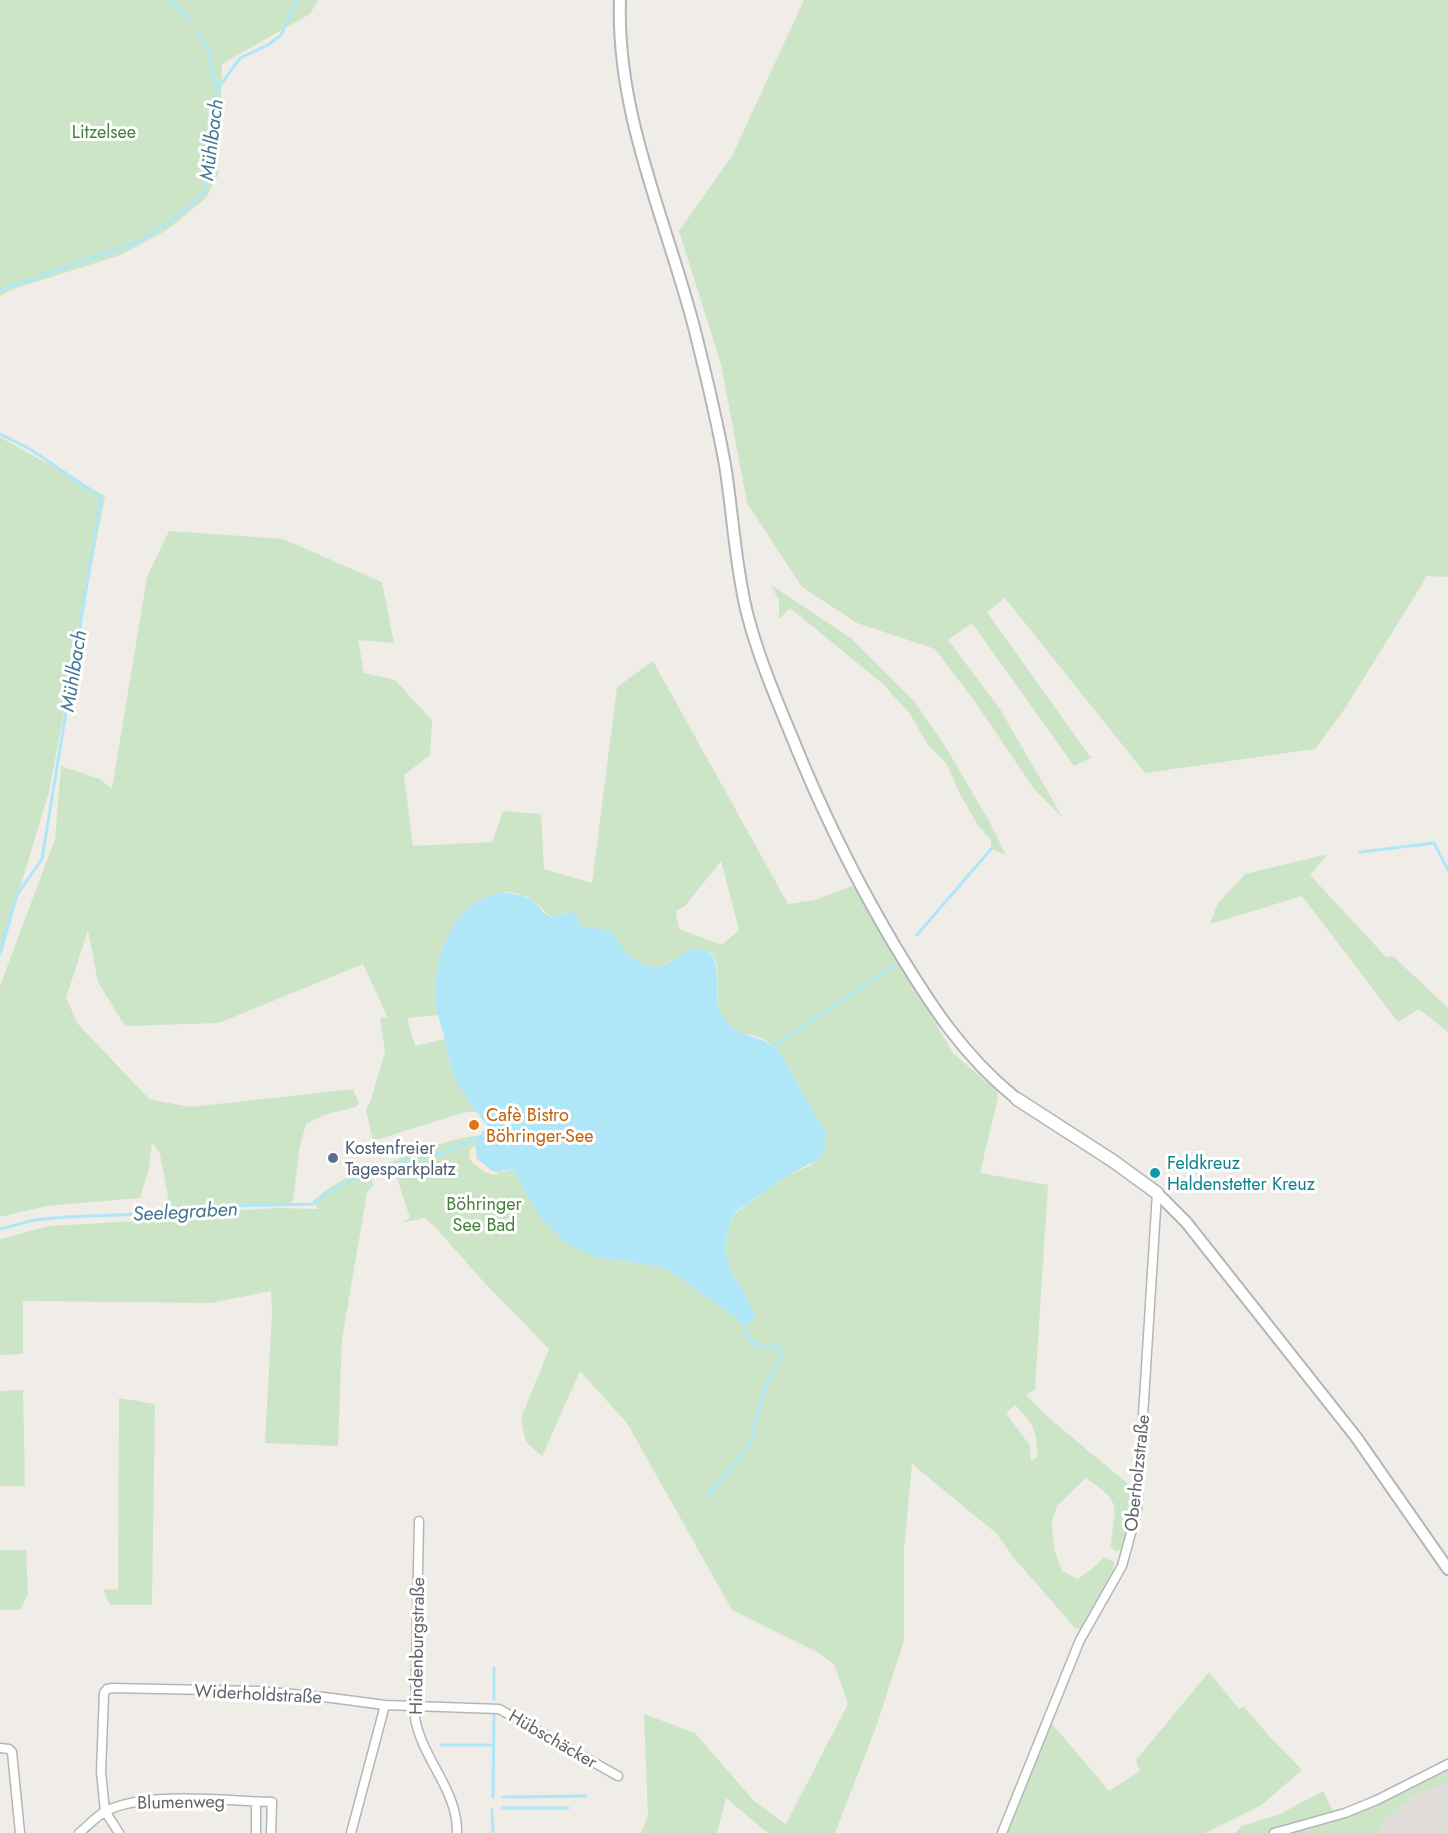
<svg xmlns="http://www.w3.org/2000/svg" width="1448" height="1833" font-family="Jost,sans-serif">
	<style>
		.industrial { fill: #dfdcda }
		.green { fill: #cde5c7; fill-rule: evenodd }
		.sand { fill: #f8ebda }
		.water { fill: #afe7f9 }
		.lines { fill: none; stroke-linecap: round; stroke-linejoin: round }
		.stream { stroke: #afe7f9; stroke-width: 3 }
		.minor-casing { stroke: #b3b6b9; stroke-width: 11 }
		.tertiary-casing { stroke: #b3b6b9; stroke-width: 14 }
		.secondary-casing { stroke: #b2b6b9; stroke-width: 15 }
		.minor { stroke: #fff; stroke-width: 8 }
		.tertiary { stroke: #fff; stroke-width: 10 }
		.secondary { stroke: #fff; stroke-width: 12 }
		.food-dot { fill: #e8710a; stroke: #fff; stroke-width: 2 }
		.service-dot { fill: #5c6f8a; stroke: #fff; stroke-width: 2 }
		.culture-dot { fill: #0f9aa8; stroke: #fff; stroke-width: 2 }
		.labels { text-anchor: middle; stroke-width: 6; stroke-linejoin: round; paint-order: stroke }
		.park-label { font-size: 18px; fill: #46813c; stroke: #fff }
		.food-label { font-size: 18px; fill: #c56008; stroke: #fff; text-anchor: start }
		.service-label { font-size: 18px; fill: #4e5e75; stroke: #fff; text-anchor: start }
		.culture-label { font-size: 18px; fill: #0d838f; stroke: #fff; text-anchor: start }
		.street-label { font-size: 18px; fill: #5f6467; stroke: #fff }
		.water-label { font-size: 20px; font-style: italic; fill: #427891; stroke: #fff }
	</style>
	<rect width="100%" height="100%" fill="#f0ece8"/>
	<!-- industrial -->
	<path class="industrial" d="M1448 1783V1833H1379L1381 1825 1413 1796Z"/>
	<!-- green -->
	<path class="green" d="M0 0H318L310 14 222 64 218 175 206 198 167 230 121 255 13 289 0 296Z
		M804 0H1448V577L1427 576 1346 707 1315 749 1145 773 1005 598 987 612 1091 758 1074 766 972 623 948 640 1000 709 1063 818 1034 789 976 703 935 649 857 623 802 587 747 503 721 364 679 231 732 156Z
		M0 437 105 496 49 792 0 954Z
		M169 531 283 539 382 582 394 643 358 640 364 673 395 680 432 720 430 755 404 775 413 846 492 842 503 811 541 814 544 869 592 883 617 687 653 661 788 904 815 900 854 885 953 1053 997 1091 998 1097 980 1173 1048 1185 1035 1389 1026 1395 1049 1418 1134 1489C1133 1510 1131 1531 1122 1550L1115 1551 1111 1547C1113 1505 1126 1506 1086 1478L1057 1506 1052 1521 1054 1549 1062 1571 1078 1579 1093 1568 1104 1557 1114 1562 1113 1570 1081 1629 1075 1628 1014 1558 997 1534 912 1464 904 1549V1641L876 1727 835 1833H768L726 1798 717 1833H641L648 1816 644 1714 695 1733 754 1801 786 1824 848 1704 834 1664 817 1652 732 1610 627 1423 580 1371 542 1456 526 1442 521 1418 549 1349 482 1280 436 1228 424 1218 401 1223 410 1218 394 1169 381 1173 380 1166C406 1156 456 1135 482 1136L475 1144 477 1159 503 1172 513 1169 541 1219 595 1257 657 1266 670 1271 744 1324V1291L730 1271 725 1250 728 1229 735 1213 789 1175 811 1165 825 1132 781 1054C775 1047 768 1041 759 1037 747 1033 737 1036 726 1023 709 1003 725 965 711 953 693 938 671 969 652 967 639 966 626 954 619 944 618 942 617 937 615 936 606 926 592 928 580 926L568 912C547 924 548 911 534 901 526 896 511 891 502 892 492 893 481 899 473 906 439 933 433 973 438 1015L407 1018 415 1046 445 1039C448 1066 460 1090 477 1112H465L373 1141 366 1109 370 1103 385 1052 380 1018H388L363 964 219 1023 125 1026 98 982 88 930 66 998 78 1024 149 1099 190 1107 353 1089 359 1103 356 1107 327 1114 306 1124 299 1150 293 1202 282 1205 229 1206 154 1214 169 1202 160 1154 152 1142 149 1168 140 1198 46 1206 0 1217V986L55 839 61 766 100 779 112 789 147 577ZM721 861 739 930 722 945 679 929 676 911 685 906ZM1015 1405C1035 1426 1035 1427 1038 1456L1031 1461 1030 1446 1006 1413Z
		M771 585 852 639 914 701 945 746 988 819 1006 855 991 849V840L977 824 958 790 946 763 928 745 910 714 883 684 790 608 779 619V601Z
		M1328 854 1310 875 1386 957 1393 956 1448 1008V1032L1419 1009 1398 1022 1302 896 1210 924 1218 903 1245 874Z
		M370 1164 373 1186 367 1192 342 1340 338 1446 265 1443 272 1313 271 1291 211 1303 23 1301V1354L0 1355V1239L49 1226 154 1220 213 1212 276 1208 318 1209 313 1201 326 1190Z
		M23 1390 25 1486H0V1391Z
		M119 1398 155 1404 152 1605H110L103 1590 118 1589Z
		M0 1550H26L28 1594 20 1610H0Z
		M1209 1672 1239 1709 1244 1707 1270 1737 1302 1770 1260 1806 1205 1833H1002L1048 1719 1109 1791 1140 1771 1136 1760Z
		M1448 1764V1783L1413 1796 1381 1825 1379 1833H1235L1242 1826 1280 1814 1323 1791 1335 1815Z"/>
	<!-- sand -->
	<path class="sand" d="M475 1145 477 1159 494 1172H500L495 1175 484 1172 470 1160 469 1151Z"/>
	<!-- water -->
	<path class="water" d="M503 892 519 895 534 901 544 913 551 917 573 912 577 916V923L580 926 610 930C618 939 622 951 633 958 671 986 679 938 707 951 724 959 712 996 720 1011 737 1044 759 1029 781 1054L825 1132V1147L820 1158 789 1175 735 1212 728 1229 725 1250 730 1271 744 1291 755 1316 752 1322 744 1324 670 1271 657 1266 595 1257 565 1242 541 1219 513 1169 494 1172 477 1159 475 1144 487 1125C477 1112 466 1099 458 1084 451 1070 448 1055 445 1040 443 1028 437 1017 436 1004 432 959 452 900 503 892Z"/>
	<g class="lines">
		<!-- stream -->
		<path class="stream" d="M170 0 189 19
			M198 32 208 51 217 90
			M0 290 143 240 192 205 204 192 213 137 217 90 240 58 268 45 281 35 297 0
			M0 434 30 449 101 497 42 859 17 895 0 954
			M1360 852 1434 843 1448 870
			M917 935 991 849
			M774 1046 893 966
			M399 1164 426 1155 445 1152 482 1136
			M0 1229 34 1220 65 1217 165 1213 229 1206 313 1204 330 1191 363 1175
			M707 1497 750 1444 767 1382 781 1360 779 1347H760L746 1336 744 1324
			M494 1699V1668
			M441 1745H493
			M493 1797 494 1714
			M503 1797 586 1796
			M503 1808H568
			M492 1809 493 1833"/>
		<!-- minor casing -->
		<g class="minor-casing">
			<path id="minor" d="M419 1521 415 1718C422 1759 458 1790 457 1833
				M0 1748 9 1749 12 1752 20 1833
				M256 1802V1833
				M79 1833C88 1826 97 1815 108 1810 150 1791 225 1801 272 1802L271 1833
				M119 1833 105 1811 101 1772 104 1693 107 1689 112 1688 260 1691 324 1697 385 1705 499 1709 618 1776
				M351 1833 385 1705
				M1002 1833 1080 1640 1122 1566 1137 1511 1157 1193
				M1274 1833 1345 1813 1377 1800 1448 1764"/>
		</g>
		<!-- tertiary casing -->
		<g class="tertiary-casing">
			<path id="tertiary" d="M620 0C616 116 667 221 695 331 706 375 717 420 725 465 733 514 735 565 747 613 758 656 775 696 792 737 821 809 855 879 895 946 930 1004 963 1056 1017 1099
				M1157 1193 1186 1222 1356 1437 1448 1569"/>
		</g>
		<!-- secondary casing -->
		<g class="secondary-casing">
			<path id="secondary" d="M1017 1099 1113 1161 1157 1193"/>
		</g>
		<!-- minor -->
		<use href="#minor" class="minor"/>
		<!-- tertiary -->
		<use href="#tertiary" class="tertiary"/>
		<!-- secondary -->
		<use href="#secondary" class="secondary"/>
	</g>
	<!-- markers -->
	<circle class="food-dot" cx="474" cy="1125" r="6"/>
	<circle class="service-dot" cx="333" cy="1158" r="6"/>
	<circle class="culture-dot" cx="1155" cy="1173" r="6"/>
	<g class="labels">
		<!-- park labels -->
		<g class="park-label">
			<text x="104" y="138">Litzelsee</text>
			<text x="484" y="1210">Böhringer<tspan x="484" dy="21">See Bad</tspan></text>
		</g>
		<!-- food labels -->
		<g class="food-label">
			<text x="486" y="1121">Cafè Bistro<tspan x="486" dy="21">Böhringer-See</tspan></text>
		</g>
		<!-- service labels -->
		<g class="service-label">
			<text x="345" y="1154">Kostenfreier<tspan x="345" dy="21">Tagesparkplatz</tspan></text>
		</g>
		<!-- culture labels -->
		<g class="culture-label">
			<text x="1167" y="1169">Feldkreuz<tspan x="1167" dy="21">Haldenstetter Kreuz</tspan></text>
		</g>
		<!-- street labels -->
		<g class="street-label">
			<text transform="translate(1137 1473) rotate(-84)" y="6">Oberholzstraße</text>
			<text transform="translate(417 1646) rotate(-89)" y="6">Hindenburgstraße</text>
			<text transform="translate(258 1694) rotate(3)" y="6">Widerholdstraße</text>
			<text transform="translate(553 1739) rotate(30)" y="6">Hübschäcker</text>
			<text transform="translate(181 1802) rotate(-1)" y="6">Blumenweg</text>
		</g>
		<!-- water labels -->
		<g class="water-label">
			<text transform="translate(211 140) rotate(-83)" y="7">Mühlbach</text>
			<text transform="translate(73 671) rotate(-81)" y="7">Mühlbach</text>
			<text transform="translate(185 1211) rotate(-3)" y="7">Seelegraben</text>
		</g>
	</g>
</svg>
